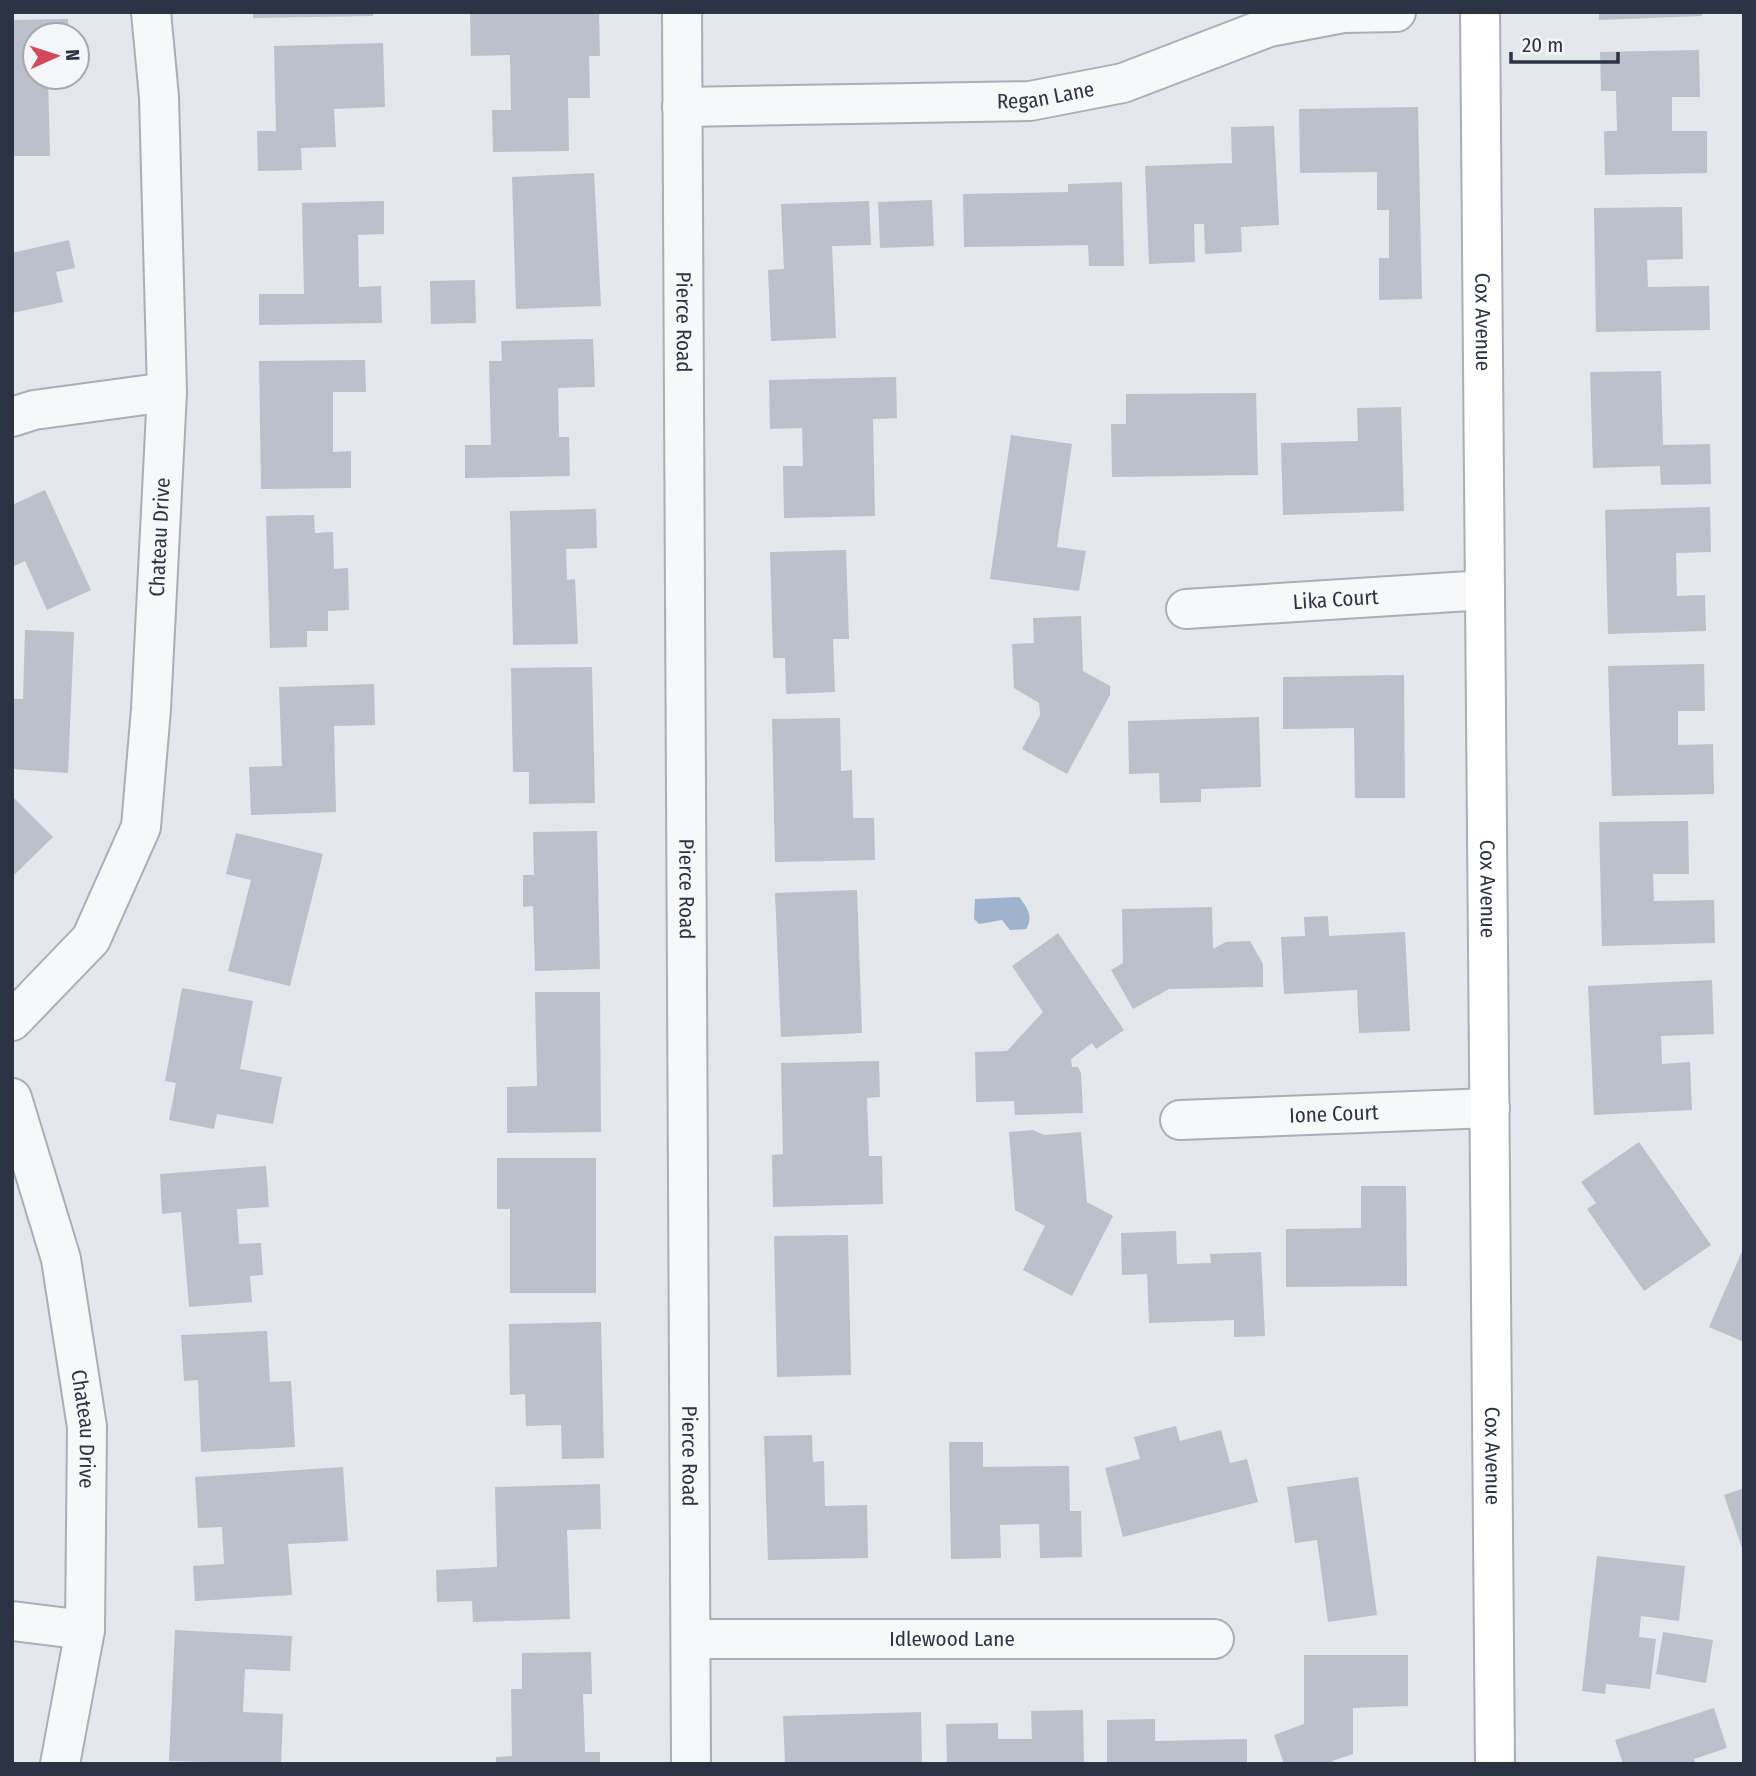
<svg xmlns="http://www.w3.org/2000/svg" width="1756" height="1776" font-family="'Fira Sans Condensed',sans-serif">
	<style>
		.water { fill: #9fb4cc }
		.building { fill: #bbc0ca }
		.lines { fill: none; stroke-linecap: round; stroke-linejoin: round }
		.street-casing { stroke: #a9aeb7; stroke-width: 42 }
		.secondary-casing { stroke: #a9aeb7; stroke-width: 42 }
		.street { stroke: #f7f8fa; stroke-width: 38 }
		.secondary { stroke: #fff; stroke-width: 38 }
		.labels { text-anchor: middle; stroke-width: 5; stroke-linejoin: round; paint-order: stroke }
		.street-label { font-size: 21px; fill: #2b3445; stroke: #f4f6f9 }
	</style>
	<rect width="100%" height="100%" fill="#e4e7ec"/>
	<!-- water -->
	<path class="water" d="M1019 897C1027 907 1034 917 1026 929L1010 930 1002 920 979 924 974 919 975 899Z"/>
	<!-- building -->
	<path class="building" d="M253 12H373V16L253 18Z
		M599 12 600 56H589L590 98H568L569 151 493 152 492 110H511L510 55 471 56 470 14Z
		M1599 12H1702V16L1599 20Z
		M68 19 69 35H35V77H48L50 156H12V20Z
		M383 43 385 107 334 109 336 147 301 148 302 170 258 171 257 131H276L274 46Z
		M1699 50 1700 97H1672V131H1707V173L1605 175 1604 131H1617L1616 91H1601L1600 52Z
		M1418 107 1422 299 1379 300V258H1389V210H1377V172L1300 173 1299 109Z
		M1274 126 1279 225 1241 227 1242 252 1205 254 1204 224H1194L1195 262 1149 264 1145 166 1232 163 1231 127Z
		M594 173 601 306 516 309 512 177Z
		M1122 182 1124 266H1089L1088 245 964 247 963 194 1068 192V184Z
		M932 200 934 246 880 248 878 202Z
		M384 201V234L358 235 359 287 381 286 382 323 259 325V294H304L302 203Z
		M869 201 871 245 832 246 836 338 771 341 768 270 784 269 781 204Z
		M1682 207 1683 259 1647 260 1648 287 1709 286 1710 330 1596 332 1594 208Z
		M69 240 75 268 56 272 63 302 12 313V253Z
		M475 280 476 323 431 324 430 281Z
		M593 339 595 387 558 388 559 437H569L570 476 465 478V445H491L489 361H502L501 341Z
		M365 360 366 392H333V452L351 451V488L261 489 259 361Z
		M1661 371 1663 445 1710 444 1711 484 1661 485 1660 466 1593 468 1590 372Z
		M896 377 897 418 873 419 875 516 784 518 783 466H803L802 428 770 429 769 380Z
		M1256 393 1258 475 1112 477 1111 424H1126V394Z
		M1401 407 1404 511 1283 515 1281 443 1358 441 1357 408Z
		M1011 435 1072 444 1057 547 1086 551 1079 591 990 579Z
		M45 490 91 590 47 610 25 561 12 567V505Z
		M1710 507 1711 552 1676 553 1677 596 1705 595 1706 631 1608 634 1605 510Z
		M596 509 597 548 566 549 567 580 575 579 578 644 513 645 510 511Z
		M314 515 315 533 333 532 334 569 348 568 349 610 328 611V631H307V647L270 648 266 516Z
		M846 550 849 639H833L835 692 786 694 785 658H773L770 552Z
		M1081 616 1083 671 1110 686V695L1067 774 1022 749 1040 715 1039 703 1014 688 1012 644 1034 643 1033 618Z
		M25 630 74 632 68 773 12 769V699H23Z
		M1704 664 1705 711H1678V745L1713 744 1714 794 1612 796 1608 666Z
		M592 667 595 803 529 804V772H513L511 668Z
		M1404 675 1405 798H1355L1354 728 1283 729V677Z
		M374 684 375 725 334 726 336 812 251 815 249 767 282 766 279 687Z
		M1259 717 1261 787 1201 789V802L1160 803 1159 773 1129 774 1128 721Z
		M840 718 841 771 852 770 853 818H874L875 860 775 862 772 719Z
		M12 796 53 837 12 877Z
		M1688 821 1689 874H1653L1654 901 1714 900 1715 943 1602 946 1599 822Z
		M597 831 600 969 535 971 533 906 523 907V875H534L533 832Z
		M236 833 323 854 290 986 228 971 251 880 226 874Z
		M857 890 862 1033 781 1037 775 893Z
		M1212 907 1213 949 1226 942 1250 941 1263 964V987L1169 989 1133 1009 1111 970 1123 963 1122 909Z
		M1328 916 1329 936 1405 932 1410 1031 1359 1033 1357 990 1284 994 1281 937 1305 936 1304 917Z
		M1058 933 1124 1030 1096 1049 1092 1043 1071 1059 1072 1067H1078L1081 1073 1083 1113 1015 1115 1014 1101 976 1102 975 1052 1007 1051 1043 1012 1012 966Z
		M1712 980 1714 1034 1661 1036 1662 1064 1690 1062 1692 1110 1594 1115 1588 986Z
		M182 988 253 1001 240 1069 282 1077 273 1124 217 1114 214 1129 169 1120 176 1083 165 1081Z
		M535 992H600L601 1132 507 1133V1087L537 1086Z
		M879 1061 880 1097 867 1098 869 1156H882L883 1204 773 1207 772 1155 783 1154 781 1063Z
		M1033 1130 1044 1135 1081 1132 1087 1202 1113 1216 1072 1296 1023 1270 1045 1226 1015 1210 1009 1132Z
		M1639 1142 1711 1245 1644 1291 1587 1209 1596 1203 1581 1182Z
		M497 1158H596V1293H510V1209H497Z
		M266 1166 269 1207 237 1209 239 1244 261 1243 263 1275 250 1276 252 1302 189 1307 181 1212 162 1214 160 1174Z
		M1361 1186H1406L1407 1286 1286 1287V1229L1361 1228Z
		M1176 1231 1177 1264 1211 1263 1210 1254 1261 1252 1265 1336 1234 1337V1320L1149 1323 1147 1274 1122 1275 1121 1233Z
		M848 1235 851 1375 777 1377 774 1236Z
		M1744 1247V1342L1709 1327Z
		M601 1322 604 1458 562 1459 561 1425 526 1426 525 1394 510 1395 509 1324Z
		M267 1331 270 1382 291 1381 295 1447 201 1452 198 1380 184 1381 181 1335Z
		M1176 1426 1180 1441 1221 1430 1230 1463 1247 1459 1258 1502 1123 1537 1105 1468 1140 1459 1134 1437Z
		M812 1435 813 1462 824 1461 825 1506 867 1505 868 1558 768 1560 764 1436Z
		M949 1442H983V1467L1069 1466 1070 1511H1081L1082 1557 1040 1558 1039 1524 1000 1525 1001 1558 951 1559Z
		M343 1467 348 1541 288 1544 292 1595 195 1601 193 1566 224 1564 222 1527 198 1528 195 1477Z
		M1358 1477 1377 1615 1328 1622 1317 1540 1295 1543 1287 1487Z
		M600 1484 601 1529 567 1530 570 1619 473 1622 472 1601 437 1602 436 1570 497 1567 495 1487Z
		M1744 1488V1551H1743L1724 1495Z
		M1597 1556 1685 1566 1679 1621 1641 1616 1639 1637 1656 1639 1650 1689 1606 1684 1605 1694 1582 1691Z
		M175 1630 292 1636 290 1671 245 1669 243 1712 283 1714 281 1764 169 1761Z
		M1663 1632 1713 1640 1706 1683 1656 1674Z
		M591 1652 592 1694H583L585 1752H600V1764H496V1757L512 1756 511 1689H522V1653Z
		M1304 1655H1408V1706L1353 1708V1754L1332 1761 1333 1764H1284L1274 1735 1304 1724Z
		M1714 1708 1727 1748 1694 1759 1696 1764H1623L1615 1740Z
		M1083 1710 1084 1764H947L946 1724 998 1723V1739H1032L1031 1711Z
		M921 1712 922 1764H785L783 1716Z
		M1155 1719V1741L1247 1739V1764H1107V1720Z"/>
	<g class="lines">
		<!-- street casing -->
		<g class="street-casing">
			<g id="street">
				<path id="s1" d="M682 12 691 1764"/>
				<path id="s2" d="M682 107 1030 101 1123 83 1269 27 1343 13 1396 12"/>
				<path d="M12 417 34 410 167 392"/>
				<path id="s3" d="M1186 609 1485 590"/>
				<path id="s4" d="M12 1021 91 939 141 827 151 709 167 392 159 97 151 12"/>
				<path id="s5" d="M12 1098 61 1259 87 1427 85 1630 60 1764"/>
				<path id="s6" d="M1180 1120 1490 1108"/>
				<path d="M12 1621 85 1630"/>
				<path id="s7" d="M691 1639H1214"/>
			</g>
		</g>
		<!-- secondary casing -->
		<g class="secondary-casing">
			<g id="secondary">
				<path id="s8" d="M1480 12 1495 1764"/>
			</g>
		</g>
		<!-- street -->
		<use href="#street" class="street"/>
		<!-- secondary -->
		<use href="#secondary" class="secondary"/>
	</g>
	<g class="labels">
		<!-- street labels -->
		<g class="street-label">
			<text dy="7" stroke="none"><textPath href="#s2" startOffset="364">Regan Lane</textPath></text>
			<text dy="7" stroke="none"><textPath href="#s1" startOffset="310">Pierce Road</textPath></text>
			<text dy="7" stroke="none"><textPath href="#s8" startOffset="310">Cox Avenue</textPath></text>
			<text dy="7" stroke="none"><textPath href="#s4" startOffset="527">Chateau Drive</textPath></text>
			<text dy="7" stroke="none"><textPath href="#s3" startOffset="150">Lika Court</textPath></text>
			<text dy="7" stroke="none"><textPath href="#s1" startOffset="877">Pierce Road</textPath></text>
			<text dy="7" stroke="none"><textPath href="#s8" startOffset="877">Cox Avenue</textPath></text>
			<text dy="7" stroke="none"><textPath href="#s6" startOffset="154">Ione Court</textPath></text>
			<text dy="7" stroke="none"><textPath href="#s5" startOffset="340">Chateau Drive</textPath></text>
			<text dy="7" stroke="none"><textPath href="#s1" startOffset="1444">Pierce Road</textPath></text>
			<text dy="7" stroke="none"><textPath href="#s8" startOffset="1444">Cox Avenue</textPath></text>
			<text dy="7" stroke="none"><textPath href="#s7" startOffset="261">Idlewood Lane</textPath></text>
		</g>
	</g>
	<!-- border -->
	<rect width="1756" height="1776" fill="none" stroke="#2b3445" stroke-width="28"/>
	<!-- north arrow -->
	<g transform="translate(56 56) rotate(87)"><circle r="33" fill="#f4f6f9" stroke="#a4a8b1" stroke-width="2"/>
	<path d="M0-5L12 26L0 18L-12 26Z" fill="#d1495b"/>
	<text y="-10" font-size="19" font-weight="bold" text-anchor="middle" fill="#2b3445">N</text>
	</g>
	<!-- scale -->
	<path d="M1511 52v10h107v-10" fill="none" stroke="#2b3445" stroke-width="3.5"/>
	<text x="1522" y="52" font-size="21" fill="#2b3445" stroke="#f4f6f9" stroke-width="5" paint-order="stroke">20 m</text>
</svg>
